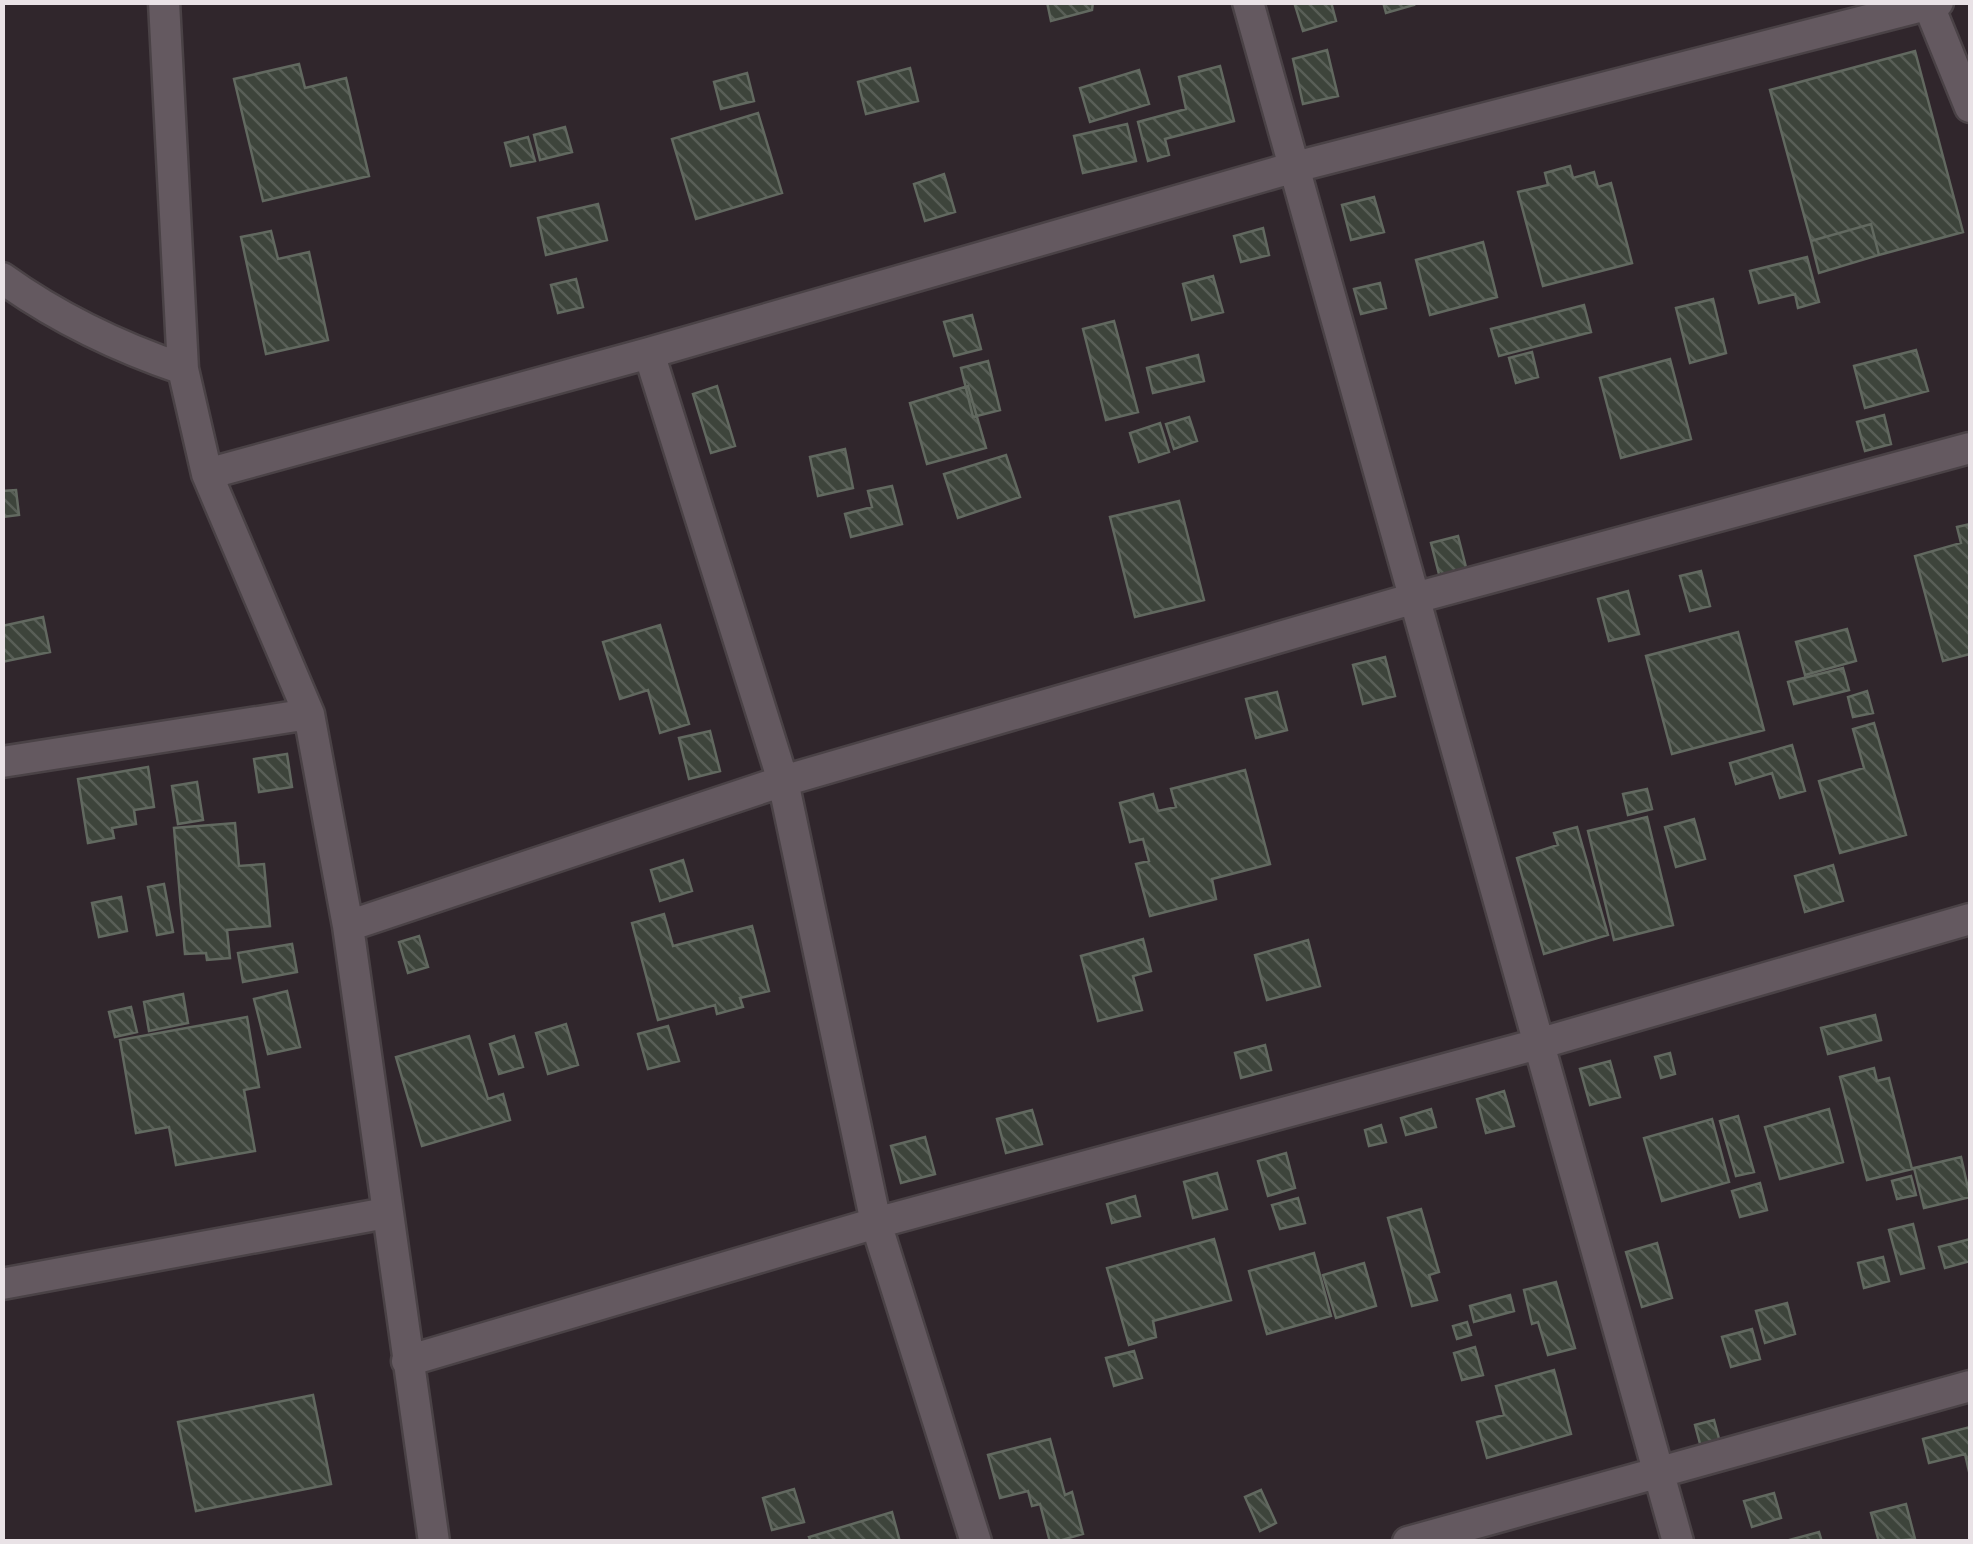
<svg xmlns="http://www.w3.org/2000/svg" width="1973" height="1544" font-family="'Source Sans 3',sans-serif">
	<style>
		.building { fill: url(#building-back-hatch); stroke: #626960; stroke-width: 2.5 }
		.lines { fill: none; stroke-linecap: round; stroke-linejoin: round }
		.street-casing { stroke: #4a4246; stroke-width: 35 }
		.street { stroke: #645960; stroke-width: 30 }
	</style>
	<defs>
		<pattern id="building-back-hatch" width="6" height="6" patternUnits="userSpaceOnUse" patternTransform="scale(2.5)"><rect width="6" height="6" fill="#3d443b"/><path d="M-1 5l2 2M0 0l6 6M5-1l2 2" fill="none" stroke="#595f57"/></pattern>
	</defs>
	<rect width="100%" height="100%" fill="#30262c"/>
	<!-- building -->
	<path class="building" d="M1047 2H1093L1092 10 1051 21Z
		M1294 2H1331L1336 21 1303 31Z
		M1383 2H1413L1414 5 1386 13Z
		M1327 50 1338 96 1303 104 1293 59Z
		M1915 51 1963 232 1879 255 1871 224 1811 241 1770 90Z
		M299 64 305 88 346 78 369 176 263 201 234 79Z
		M1220 66 1234 121 1165 139 1169 155 1148 161 1138 122 1186 109 1179 77Z
		M910 68 918 101 866 114 858 82Z
		M1139 70 1149 104 1090 122 1080 88Z
		M747 73 754 101 721 109 714 82Z
		M758 113 782 193 696 219 672 139Z
		M1127 124 1136 161 1083 173 1074 136Z
		M565 127 572 152 540 160 534 135Z
		M528 137 535 161 511 166 505 143Z
		M1570 166 1573 178 1594 172 1598 187 1611 183 1632 263 1543 286 1518 192 1548 185 1545 173Z
		M944 174 955 212 925 221 914 184Z
		M1374 197 1384 232 1351 240 1342 205Z
		M598 204 607 240 546 255 538 218Z
		M1871 224 1879 255 1819 273 1811 241Z
		M1263 228 1269 255 1241 262 1234 236Z
		M271 231 278 259 309 252 328 340 266 354 241 237Z
		M1483 242 1497 297 1430 315 1416 260Z
		M1807 257 1819 302 1798 308 1795 294 1759 303 1750 271Z
		M1213 276 1223 312 1192 320 1183 284Z
		M576 279 583 307 558 313 551 285Z
		M1380 283 1386 308 1361 314 1354 289Z
		M1713 299 1726 353 1690 363 1676 308Z
		M1584 305 1591 332 1499 356 1491 329Z
		M972 315 981 349 954 356 944 322Z
		M1114 321 1138 412 1106 420 1083 329Z
		M1916 350 1928 391 1865 408 1854 366Z
		M1532 352 1538 377 1516 383 1509 358Z
		M1198 355 1204 381 1153 393 1147 368Z
		M1670 359 1691 439 1621 458 1600 378Z
		M988 361 1000 410 973 417 961 368Z
		M717 386 735 446 711 453 693 394Z
		M968 386 986 448 927 464 910 403Z
		M1884 415 1891 444 1865 451 1857 422Z
		M1189 417 1197 441 1174 449 1166 424Z
		M1160 423 1169 452 1139 462 1130 433Z
		M845 449 853 488 818 496 810 457Z
		M1006 455 1020 497 958 518 944 474Z
		M892 486 902 524 851 537 845 514 872 507 868 491Z
		M16 490 19 515 2 517V491Z
		M1179 501 1204 600 1135 617 1110 517Z
		M1970 524V654L1943 661 1915 556 1961 543 1957 527Z
		M1458 536 1467 571 1440 578 1431 543Z
		M1701 571 1710 606 1690 611 1680 576Z
		M1628 591 1639 634 1609 641 1598 599Z
		M43 617 50 652 2 662V626Z
		M660 625 689 724 660 733 648 690 620 699 603 642Z
		M1847 629 1856 661 1805 675 1796 642Z
		M1738 632 1764 730 1672 754 1646 656Z
		M1385 657 1395 696 1363 704 1353 665Z
		M1843 668 1849 690 1794 704 1788 682Z
		M1867 691 1873 713 1853 717 1848 697Z
		M1277 692 1287 730 1256 738 1246 699Z
		M1874 723 1906 835 1840 853 1819 781 1864 768 1853 729Z
		M710 731 720 771 689 779 679 738Z
		M1792 745 1805 791 1780 798 1772 773 1736 784 1730 763Z
		M287 754 292 787 259 792 254 759Z
		M148 767 154 807 134 810 136 824 112 828 114 838 88 843 78 779Z
		M1245 770 1270 864 1212 879 1216 899 1150 916 1136 864 1149 861 1143 839 1130 842 1120 803 1153 794 1158 811 1176 807 1171 789Z
		M197 782 203 820 178 824 172 786Z
		M1647 789 1652 809 1628 815 1623 794Z
		M1647 817 1673 925 1614 940 1588 831Z
		M1694 819 1705 859 1676 867 1665 827Z
		M235 823 239 866 264 864 270 926 227 930 230 958 207 960 206 953 185 954 174 828Z
		M1577 827 1608 935 1544 954 1517 858 1558 845 1554 833Z
		M683 860 692 891 660 901 651 870Z
		M1833 865 1843 901 1805 912 1795 876Z
		M164 884 173 932 157 935 148 887Z
		M121 897 127 931 99 937 92 903Z
		M664 914 673 946 752 926 769 991 740 998 743 1007 717 1014 715 1005 658 1020 632 923Z
		M419 936 428 967 408 973 399 942Z
		M1143 939 1151 971 1133 976 1142 1010 1098 1021 1081 956Z
		M1308 940 1320 986 1267 1000 1255 955Z
		M292 944 297 972 243 982 238 953Z
		M287 991 300 1047 268 1054 254 999Z
		M183 994 188 1023 149 1031 144 1002Z
		M131 1007 137 1032 115 1037 109 1012Z
		M1875 1015 1881 1040 1828 1054 1821 1028Z
		M247 1017 259 1087 244 1090 255 1151 176 1165 169 1127 136 1133 120 1040Z
		M566 1024 578 1065 548 1074 536 1033Z
		M668 1026 679 1061 648 1069 638 1034Z
		M469 1036 488 1099 503 1094 510 1120 422 1146 396 1057Z
		M514 1036 523 1067 499 1074 490 1044Z
		M1265 1045 1271 1070 1241 1078 1235 1053Z
		M1670 1053 1675 1074 1661 1078 1655 1057Z
		M1610 1061 1620 1097 1590 1105 1580 1069Z
		M1874 1068 1877 1081 1889 1078 1912 1169 1867 1180 1840 1077Z
		M1504 1091 1514 1126 1486 1133 1477 1099Z
		M1431 1109 1436 1127 1406 1135 1401 1118Z
		M1829 1109 1843 1162 1780 1179 1765 1127Z
		M1032 1110 1042 1144 1006 1153 997 1119Z
		M1738 1116 1754 1172 1736 1176 1720 1121Z
		M1712 1119 1729 1182 1662 1201 1644 1138Z
		M1381 1125 1386 1142 1369 1146 1365 1130Z
		M925 1137 935 1174 901 1183 891 1146Z
		M1286 1153 1295 1188 1268 1196 1258 1161Z
		M1961 1157 1970 1197 1924 1208 1914 1168Z
		M1217 1173 1227 1209 1193 1218 1184 1182Z
		M1911 1176 1916 1195 1897 1199 1892 1181Z
		M1760 1183 1767 1210 1740 1217 1732 1191Z
		M1135 1196 1140 1216 1112 1223 1107 1204Z
		M1298 1198 1305 1223 1280 1229 1272 1205Z
		M1421 1209 1439 1272 1429 1275 1437 1300 1412 1306 1388 1218Z
		M1913 1224 1924 1268 1901 1274 1889 1230Z
		M1214 1239 1231 1300 1153 1321 1156 1337 1129 1345 1107 1268Z
		M1970 1239V1261L1945 1268 1939 1247Z
		M1657 1243 1672 1298 1642 1307 1626 1252Z
		M1314 1253 1331 1316 1267 1334 1249 1271Z
		M1883 1257 1889 1281 1864 1288 1858 1263Z
		M1364 1263 1376 1306 1336 1318 1323 1275Z
		M1556 1282 1575 1348 1548 1355 1538 1322 1532 1324 1524 1290Z
		M1510 1295 1514 1311 1474 1322 1470 1306Z
		M1787 1303 1795 1334 1765 1343 1756 1311Z
		M1467 1322 1471 1335 1457 1339 1453 1326Z
		M1752 1329 1760 1359 1731 1367 1722 1337Z
		M1475 1347 1483 1375 1462 1380 1454 1353Z
		M1134 1351 1142 1378 1114 1386 1106 1358Z
		M1554 1370 1571 1434 1487 1458 1477 1422 1504 1415 1496 1386Z
		M313 1395 331 1484 196 1511 178 1422Z
		M1714 1420 1721 1446 1702 1451 1695 1425Z
		M1970 1427V1476L1965 1454 1929 1463 1923 1439Z
		M1050 1439 1065 1495 1072 1492 1083 1534 1055 1542H1050L1040 1504 1032 1506 1028 1491 1000 1498 988 1455Z
		M794 1489 804 1522 772 1530 763 1498Z
		M1261 1490 1276 1523 1260 1531 1245 1497Z
		M1774 1493 1781 1518 1752 1527 1744 1501Z
		M1906 1504 1915 1539 1879 1542 1871 1513Z
		M892 1512 900 1542H811L809 1537Z
		M1819 1532 1822 1542H1790L1789 1540Z"/>
	<g class="lines">
		<!-- street casing -->
		<g class="street-casing">
			<path id="street" d="M164 2 183 369 207 474 309 714 348 926 434 1542
				M1248 2 1678 1542
				M1929 6 1970 107
				M2 278C59 319 118 347 183 369
				M649 353 783 781 876 1223 976 1542
				M207 474 649 353 1295 167 1938 2
				M2 762 309 714
				M348 926 783 781 1415 598 1970 448
				M2 1284 386 1213
				M407 1361 876 1223 1538 1044 1970 919
				M1408 1542 1970 1386"/>
		</g>
		<!-- street -->
		<use href="#street" class="street"/>
	</g>
	<!-- border -->
	<rect width="1973" height="1544" fill="none" stroke="#e9e2e6" stroke-width="10"/>
</svg>
